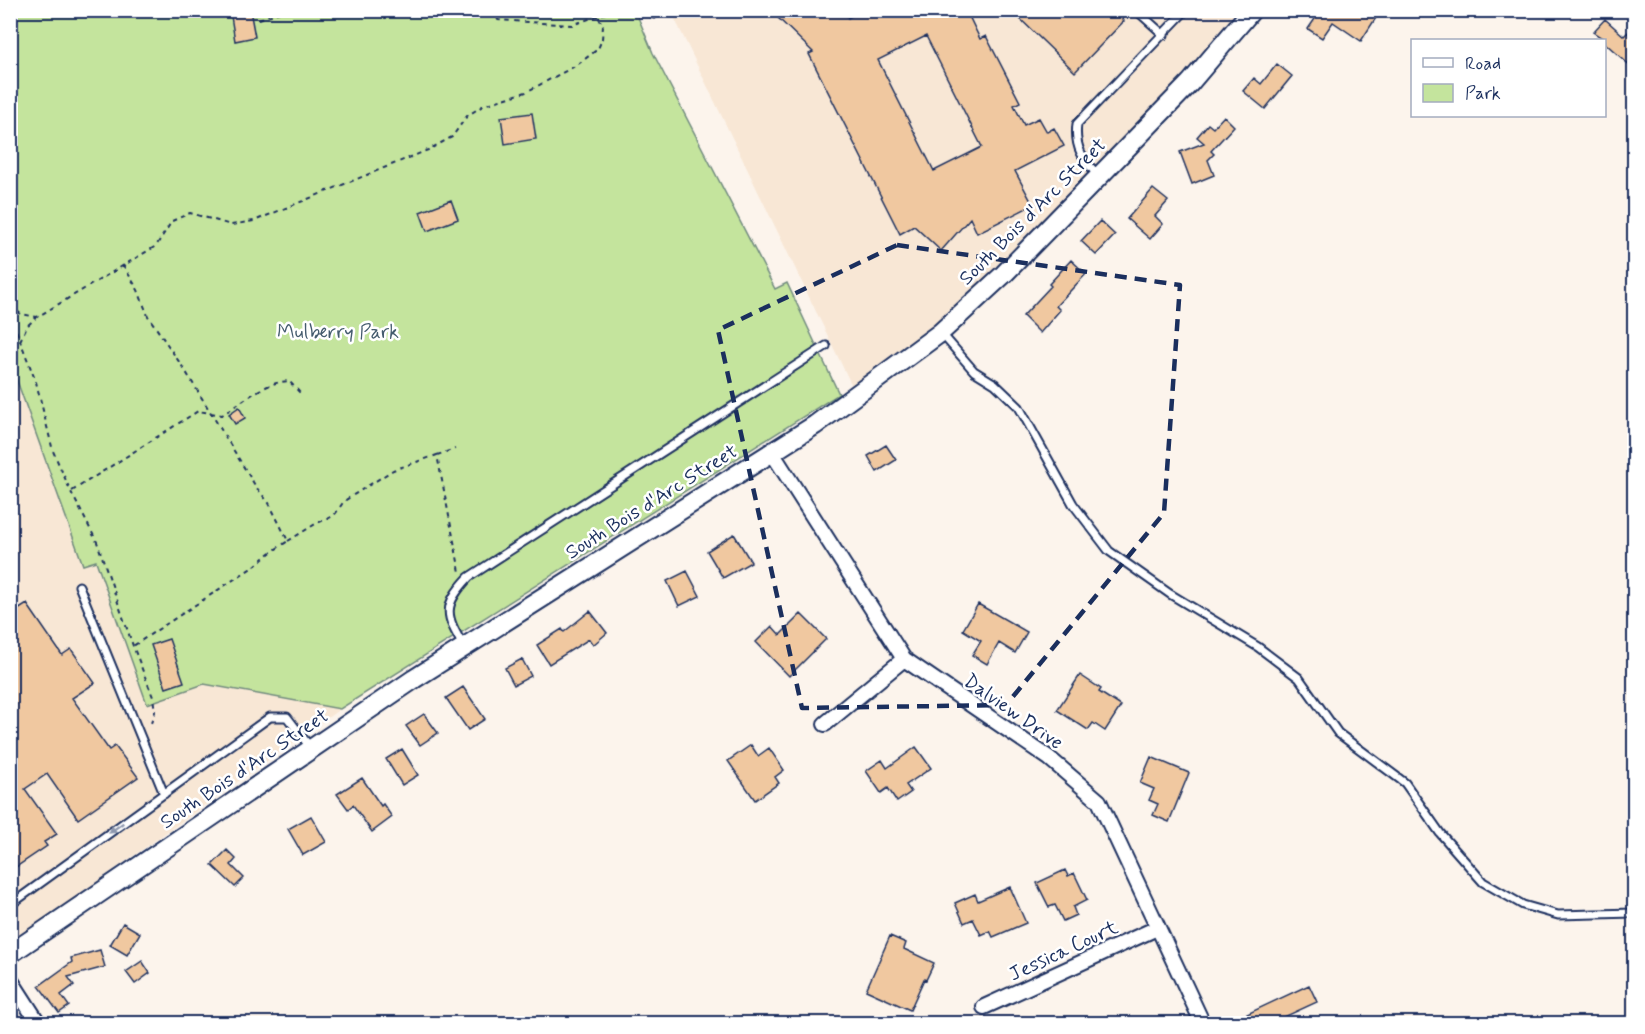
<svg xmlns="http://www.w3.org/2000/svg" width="1645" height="1034" font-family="Mynerve,sans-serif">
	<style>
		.built { fill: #f8e7d5 }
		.green { fill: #c4e49d; stroke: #708a7e; stroke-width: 1.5 }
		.building { fill: #f0c8a0; stroke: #1b2f5e; stroke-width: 1.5; fill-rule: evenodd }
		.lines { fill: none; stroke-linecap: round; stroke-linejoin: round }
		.service-casing { stroke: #1b2f5e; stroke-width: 11 }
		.minor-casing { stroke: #1b2f5e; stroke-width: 18 }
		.secondary-casing { stroke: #1b2f5e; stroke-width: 22 }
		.path { stroke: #1b2f5e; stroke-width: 2; stroke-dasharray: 4.5 4.5; stroke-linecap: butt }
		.service { stroke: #fff; stroke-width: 7 }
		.minor { stroke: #fff; stroke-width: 14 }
		.secondary { stroke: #fff; stroke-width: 18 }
		.oneway { fill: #8d97ae }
		.marked { fill: none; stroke: #1b2f5e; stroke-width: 4.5; stroke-dasharray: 12 8; stroke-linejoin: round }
		.labels { text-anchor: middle; stroke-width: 5; stroke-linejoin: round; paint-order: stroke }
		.street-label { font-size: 20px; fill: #1b2f5e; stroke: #fff }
		.park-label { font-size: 20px; fill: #455c6e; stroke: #fff }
	</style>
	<rect width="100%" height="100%" fill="#fcf4ec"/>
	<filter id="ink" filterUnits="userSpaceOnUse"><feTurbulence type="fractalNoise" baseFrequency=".0167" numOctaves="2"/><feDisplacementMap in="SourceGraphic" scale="12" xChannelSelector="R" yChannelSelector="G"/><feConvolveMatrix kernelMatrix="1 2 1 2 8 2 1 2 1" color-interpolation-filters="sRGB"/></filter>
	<g filter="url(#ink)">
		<!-- built -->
		<path class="built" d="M671 11H1240L1167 92 1003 264 946 317 904 351 852 386Z
			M15 376 83 565 95 560 147 704 204 684 340 709 11 943 10 379Z"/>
		<!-- green -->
		<path class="green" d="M635 10 653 53 775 289 787 283 839 394 340 709 204 684 147 704 96 561 83 565 11 364V11Z"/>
		<!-- building -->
		<path class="building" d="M230 10H250L255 37 235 41Z
			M781 10H844L848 18 863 10H966L980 39 986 36 1020 102 1014 105 1024 125 1039 118 1047 132 1054 128 1064 146 1015 171 1033 205 977 233 970 218 941 251 914 226 900 234 809 54 813 52 776 16ZM926 36 982 147 934 171 878 60Z
			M1011 10H1113L1124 21 1075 72Z
			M1321 10H1381L1361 41 1333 22 1322 38 1308 29Z
			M1605 19 1624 36 1628 32 1635 39V70L1605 43V40L1593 32Z
			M1277 64 1292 76 1265 109 1243 91 1254 78 1261 84Z
			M532 113 536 139 505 144 501 117Z
			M1224 116 1234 126 1211 151 1214 154 1208 160 1214 175 1192 184 1180 152 1204 143 1197 137 1208 124 1213 128Z
			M1153 189 1168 201 1155 216 1163 224 1150 239 1127 219Z
			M451 200 458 219 427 231 420 212Z
			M1100 221 1115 235 1096 255 1081 241Z
			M1071 260 1086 274 1056 306 1060 310 1040 333 1023 316 1051 286 1049 284Z
			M239 407 245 418 235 424 229 414Z
			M886 445 896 460 877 472 868 456Z
			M734 534 751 562 723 578 707 551Z
			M687 571 700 596 679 606 667 581Z
			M27 604 62 655 71 649 95 683 72 698 109 750 115 746 138 777 78 819 47 774 25 789 57 834 44 842 47 846 10 871V615Z
			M978 604 1027 632 1015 653 999 643 987 664 972 655 981 641 963 630Z
			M590 611 607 633 593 645 589 639 549 664 537 645 562 629 564 632Z
			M801 614 826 639 789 676 756 642 772 626 780 635Z
			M169 639 184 682 166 688 151 645Z
			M522 659 531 676 514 685 505 668Z
			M1080 675 1101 689 1099 692 1121 706 1105 731 1093 723 1088 730 1057 710Z
			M463 687 485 719 468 730 446 698Z
			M424 714 438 733 420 745 406 726Z
			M751 745 758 756 769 748 784 770 775 777 779 783 755 800 728 761Z
			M916 747 931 768 906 785 911 792 897 802 888 788 881 793 866 771 882 760 887 768Z
			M402 749 418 775 402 785 386 759Z
			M1151 757 1189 773 1169 822 1153 815 1158 804 1149 800 1154 789 1140 783Z
			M362 778 381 806 383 804 392 817 372 832 353 805 348 809 337 794Z
			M311 816 326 842 303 855 288 829Z
			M227 850 236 859 231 865 244 878 235 887 212 865Z
			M1065 870 1068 876 1074 873 1087 900 1073 907 1076 915 1063 921 1055 905 1049 907 1037 883Z
			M1010 887 1026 923 993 937 990 931 981 935 973 919 964 923 955 903 975 894 978 901Z
			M123 923 140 933 127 955 110 945Z
			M890 936 906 943 904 949 934 963 926 980 924 979 910 1010 866 990Z
			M100 950 105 967 68 977 74 985 61 995 69 1006 59 1013 39 986 72 962 71 958Z
			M142 961 150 973 135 984 126 972Z
			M1309 985 1317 1002 1284 1017 1287 1023H1251L1247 1014Z"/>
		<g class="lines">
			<!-- service casing -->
			<g class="service-casing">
				<path id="service" d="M653 10 654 14
					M1136 10 1164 35
					M1098 175C1083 160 1074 147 1077 124L1186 10
					M942 334 974 371 995 384 1019 407 1073 504 1109 551 1170 594 1258 647 1299 678 1338 733 1405 783 1440 833 1483 882 1523 905 1558 915 1634 913
					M10 369V370
					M79 586 164 794
					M464 647C445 615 442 606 469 577L826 346
					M10 905 270 717H287L310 747"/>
			</g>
			<!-- minor casing -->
			<g class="minor-casing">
				<path id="minor" d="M771 451 904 659 1049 758 1099 801 1203 1024
					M825 724 904 659
					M10 979 39 1024
					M984 1007 1157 928"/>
			</g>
			<!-- secondary casing -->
			<g class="secondary-casing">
				<path id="secondary" d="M10 954 414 679 815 425 940 333 1004 274 1120 155 1190 83 1252 10"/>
			</g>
			<!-- path -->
			<path class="path" d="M258 10 259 19 286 10
				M494 10 498 20 572 25 614 10
				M123 265 138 290 148 316 186 372 256 487 269 503 288 541 270 553 256 565 133 646
				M10 306 21 314 37 317 156 246 172 221 190 213 231 225 254 221 428 150 452 137 467 116 484 105 526 92 577 65 598 49 602 39 603 26 598 16
				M10 314 36 382 53 451 71 492 97 542 133 646 153 697 155 712 151 723
				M20 341 27 326 37 317
				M437 455 455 449
				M72 491 198 411 222 415C242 402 264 382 289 381L301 394
				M288 541 317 523 331 517 336 513 344 501 393 470 437 455 460 572"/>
			<!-- service -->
			<use href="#service" class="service"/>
			<!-- minor -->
			<use href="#minor" class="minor"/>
			<!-- secondary -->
			<use href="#secondary" class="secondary"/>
		</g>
		<!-- one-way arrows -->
		<defs><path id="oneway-solid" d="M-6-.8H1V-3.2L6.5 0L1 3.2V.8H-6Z" transform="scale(1.5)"/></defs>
		<use class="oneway" href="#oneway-solid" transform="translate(116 828) rotate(144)"/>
	</g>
	<!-- marked area -->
	<path class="marked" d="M897 245 1180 285 1164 513 1006 705 802 708 718 330Z"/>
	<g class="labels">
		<!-- street labels -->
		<g class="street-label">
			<text transform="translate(1032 211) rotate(-45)" y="7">South Bois d'Arc Street</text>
			<text transform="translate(651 501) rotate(-32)" y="7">South Bois d'Arc Street</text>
			<text transform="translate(1014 711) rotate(35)" y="7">Dalview Drive</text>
			<text transform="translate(244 768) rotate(-34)" y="7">South Bois d'Arc Street</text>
			<text transform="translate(1063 950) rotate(-25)" y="7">Jessica Court</text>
		</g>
		<!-- park labels -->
		<g class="park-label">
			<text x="338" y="338">Mulberry Park</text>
		</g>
	</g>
	<!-- margin -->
	<rect width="1645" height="1034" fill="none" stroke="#fff" stroke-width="36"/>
	<rect x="18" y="18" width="1609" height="998" fill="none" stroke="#1b2f5e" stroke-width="2" filter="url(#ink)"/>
	<!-- legend -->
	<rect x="1411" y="39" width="195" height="78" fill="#ffffff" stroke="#a4acbf" stroke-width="1.5"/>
	<rect x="1423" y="58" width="30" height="9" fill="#ffffff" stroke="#a4acbf" stroke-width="1.5"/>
	<text x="1465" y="69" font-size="18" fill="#1b2f5e">Road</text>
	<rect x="1423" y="84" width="30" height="18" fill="#c4e49d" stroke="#a4acbf" stroke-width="1.5"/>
	<text x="1465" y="99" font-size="18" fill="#1b2f5e">Park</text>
</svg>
